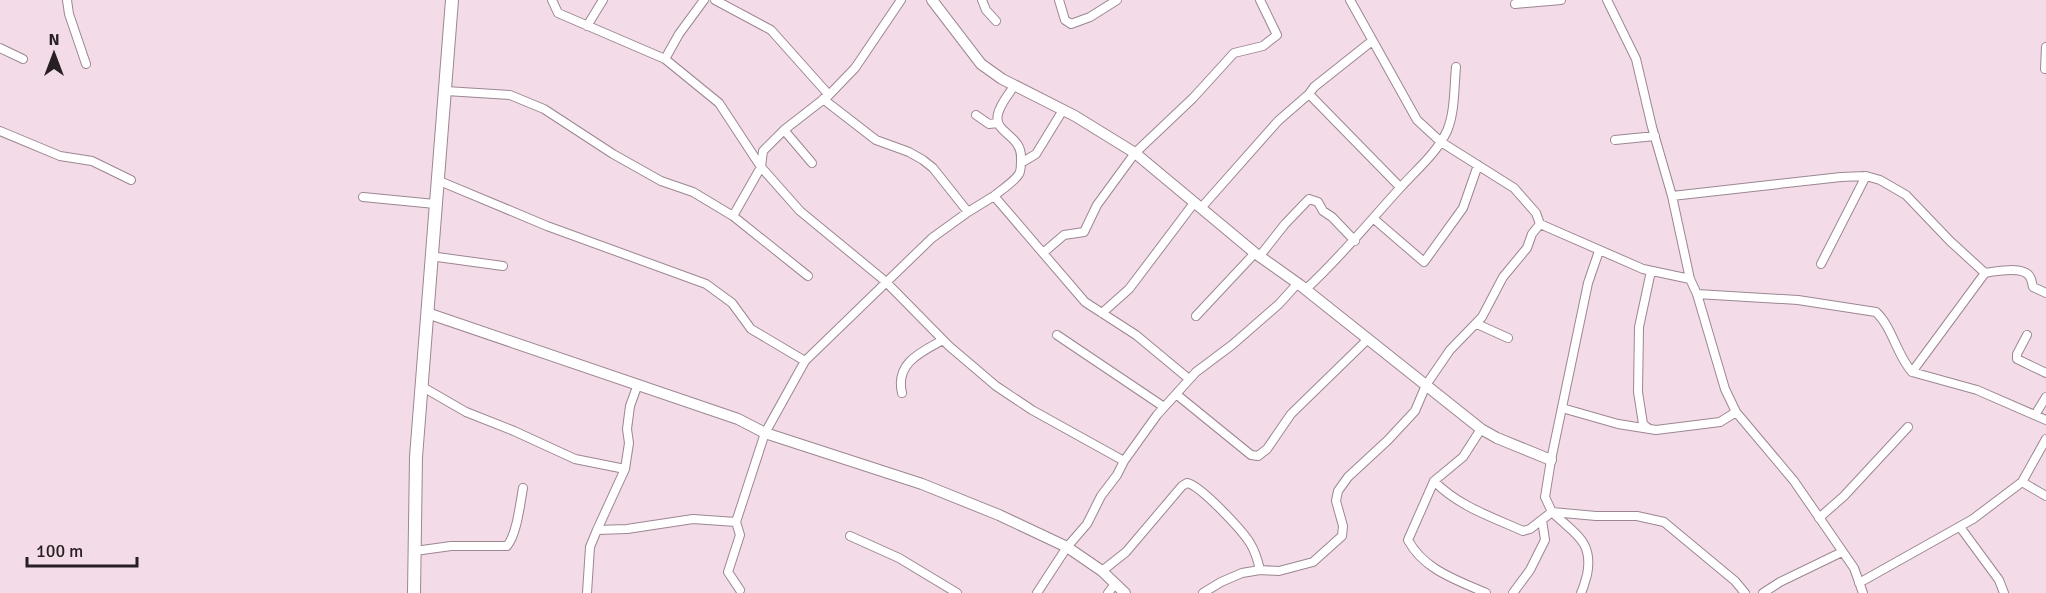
<svg xmlns="http://www.w3.org/2000/svg" width="2046" height="593" font-family="Signika,sans-serif">
	<style>
		.lines { fill: none; stroke-linecap: round; stroke-linejoin: round }
		.minor-casing { stroke: #9c8692; stroke-width: 10 }
		.tertiary-casing { stroke: #9c8692; stroke-width: 12 }
		.secondary-casing { stroke: #9c8692; stroke-width: 14 }
		.minor { stroke: #fff; stroke-width: 8 }
		.tertiary { stroke: #fff; stroke-width: 10 }
		.secondary { stroke: #fff; stroke-width: 12 }
	</style>
	<rect width="100%" height="100%" fill="#f3dbe8"/>
	<g class="lines">
		<!-- minor casing -->
		<g class="minor-casing">
			<path id="minor" d="M67 0 69 14 86 64
				M552 0 558 13 665 59 719 103 761 167 800 211 885 281 949 346 996 386 1032 410 1124 461
				M715 0 771 30 829 95
				M982 0 986 10 996 21
				M1059 0 1065 20 1071 24 1090 17 1117 0
				M1350 0 1417 120 1441 142 1514 188 1536 213 1540 224 1643 269 1690 279
				M1607 0 1636 59 1652 127 1672 196 1690 279 1697 294 1725 389 1736 412 1794 481 1854 568 1863 593
				M1515 4 1561 0
				M587 26 603 0
				M0 48 23 59
				M665 59 679 34 704 0
				M2045 69 2046 47
				M446 91 510 95 544 109 613 154 661 181 693 192 733 216 808 276
				M1309 94 1400 187
				M823 99 876 140 909 152 923 160 933 168 968 212
				M976 115 989 124 998 123
				M784 130 812 163
				M0 131 60 156 92 161 131 180
				M1615 140 1655 136
				M1021 163 1036 154 1063 110
				M437 180 547 226 706 284 732 303 751 329 805 361
				M994 196C1001 190 1014 182 1019 174 1021 171 1021 164 1021 160 1023 134 993 134 998 114 1000 104 1009 94 1014 86
				M1672 196 1841 177 1866 176 1880 180 1906 195 1950 241 1985 273
				M363 197 435 204
				M1201 208 1278 121 1309 94 1314 87 1372 41
				M733 216 761 167 763 151 784 130 829 95 855 68 901 0
				M1374 219 1424 262 1463 208 1478 165
				M1043 253 1064 235 1084 232 1097 205 1135 153 1193 98 1234 53 1263 46 1277 35 1260 0
				M430 256 503 266
				M1259 257 1285 224 1309 199 1318 202 1323 211 1332 217 1355 241
				M1821 264 1866 176
				M1306 289C1340 258 1369 222 1400 188 1417 169 1436 154 1447 131 1455 112 1454 88 1456 67
				M1697 294 1798 300 1876 312C1893 328 1896 354 1912 372L1977 390 2046 420
				M1102 313 1129 289 1194 203
				M1196 316 1255 253
				M1477 324 1508 338
				M1057 335 1164 407
				M2027 335 2017 354V359L2046 373
				M1912 372 1985 273C1996 271 2024 266 2030 277 2032 280 2032 284 2033 287L2046 293
				M638 384 630 406 627 429 629 443 625 469 597 530 627 529 693 519 736 522
				M421 386 466 412 514 431 575 459 625 469
				M902 393C895 363 921 352 943 340
				M1176 394 1251 455 1258 456 1267 449 1291 414 1367 340
				M1562 408 1618 424 1656 430 1720 422 1736 412
				M2035 415 2046 397
				M1648 428 1643 424 1638 392 1639 327 1651 271
				M1481 429 1463 457 1434 481 1408 540C1424 570 1457 580 1486 593
				M1434 481C1458 506 1492 517 1523 531L1530 529 1552 512 1545 497 1551 460 1588 283 1599 251
				M2022 482 2046 496
				M1819 518 1844 496 1908 427
				M1960 527 1999 580 2004 593
				M850 536 899 558 957 593
				M415 551 451 546H507C517 534 520 504 523 488
				M1102 571 1126 552 1182 486 1187 483C1200 485 1242 530 1250 543 1255 551 1258 561 1260 570
				M1859 583 1973 519 2022 482 2046 439
				M740 590 728 572 740 535 736 522 765 433 805 361 932 238 968 212 994 196 1085 302 1136 335 1189 379
				M587 593 590 547 597 530
				M1037 593 1067 547 1087 524 1101 496 1117 475 1124 461 1157 415 1196 372 1232 345 1279 304 1298 283
				M1108 593 1115 584
				M1203 593 1221 582 1242 573 1260 570 1279 571 1313 562 1342 536 1343 526 1336 501 1338 491 1348 477 1388 440 1415 411 1426 385 1450 350 1482 317 1503 277 1527 248 1532 234 1540 224
				M1513 593 1530 570 1545 540 1542 520
				M1581 593C1584 587 1585 581 1587 575 1594 540 1573 533 1552 512L1596 516H1637L1664 522 1735 581 1745 593
				M1763 593 1780 582 1842 552"/>
		</g>
		<!-- tertiary casing -->
		<g class="tertiary-casing">
			<path id="tertiary" d="M932 0 981 64 1002 79 1075 116 1135 153 1255 253 1300 285 1481 429 1497 438 1551 460
				M427 313 738 419 765 433 922 484 999 515 1067 547 1102 571 1125 593"/>
		</g>
		<!-- secondary casing -->
		<g class="secondary-casing">
			<path id="secondary" d="M414 593 416 457 452 0"/>
		</g>
		<!-- minor -->
		<use href="#minor" class="minor"/>
		<!-- tertiary -->
		<use href="#tertiary" class="tertiary"/>
		<!-- secondary -->
		<use href="#secondary" class="secondary"/>
	</g>
	<!-- north arrow -->
	<g transform="translate(54 54)" stroke="#f3dbe8" stroke-width="4.5" paint-order="stroke">
	<path d="M0-4.5L10 22L0 15L-10 22Z" fill="#271f23"/>
	<text y="-9" font-size="16" font-weight="bold" text-anchor="middle" fill="#271f23">N</text>
	</g>
	<!-- scale -->
	<path d="M27 557v9h110v-9" fill="none" stroke="#271f23" stroke-width="3"/>
	<text x="36" y="557" font-size="18" fill="#271f23" stroke="#f3dbe8" stroke-width="4.5" paint-order="stroke">100 m</text>
</svg>
